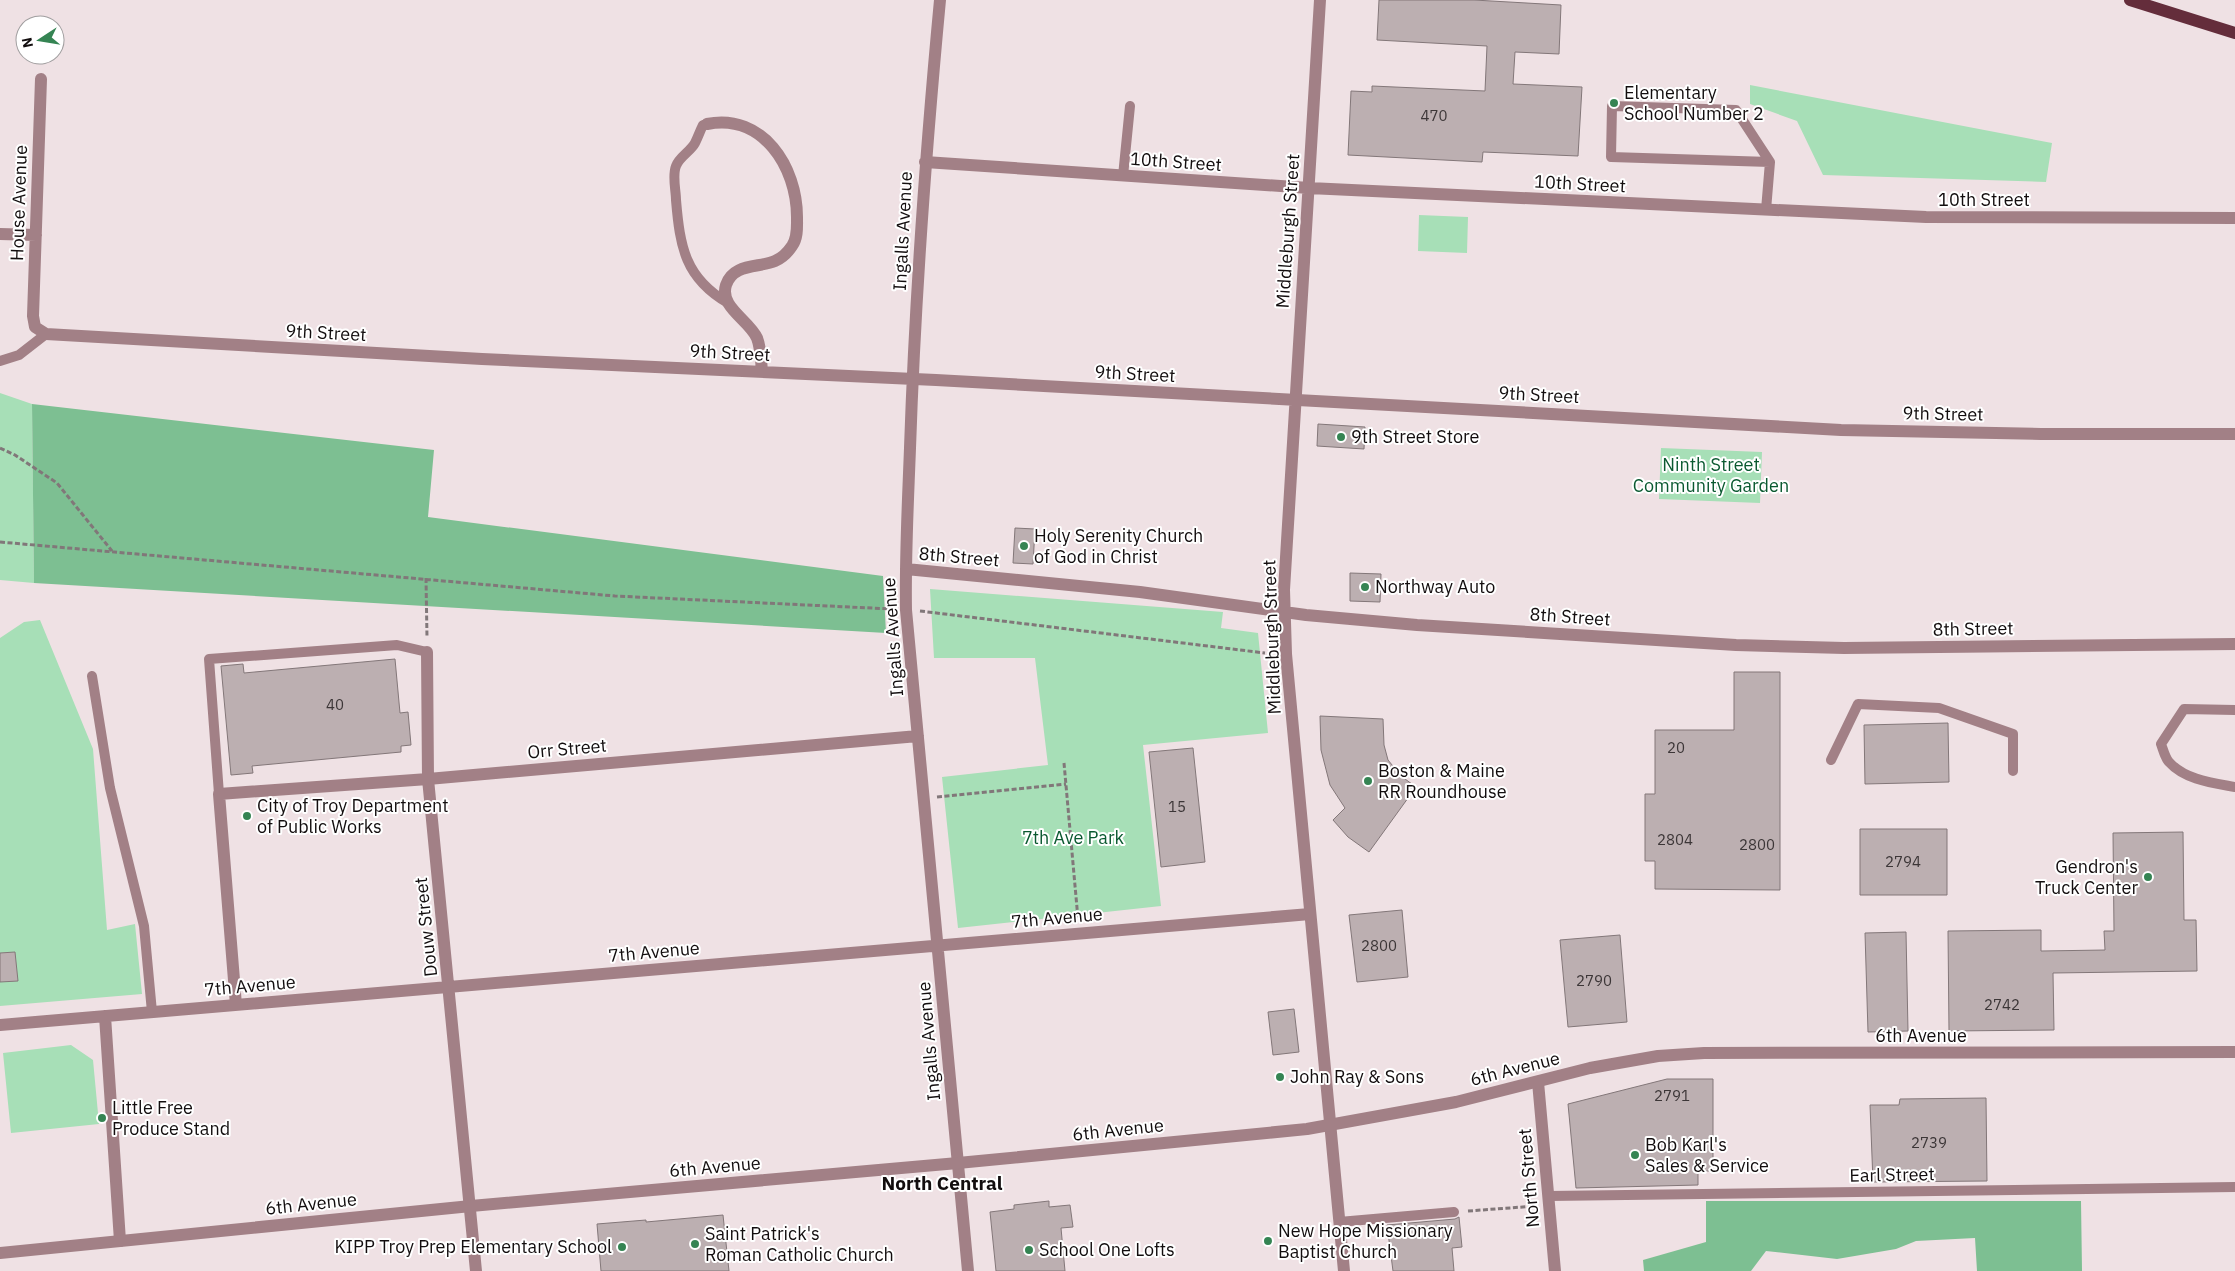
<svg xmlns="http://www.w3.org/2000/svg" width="2235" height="1271" font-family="'IBM Plex Sans',sans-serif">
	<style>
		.green { fill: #a7dfb7 }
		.forest { fill: #7dbf92 }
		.building { fill: #bcafb1; stroke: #837779 }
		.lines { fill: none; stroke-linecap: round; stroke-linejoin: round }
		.path { stroke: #817779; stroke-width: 3; stroke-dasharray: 5 2.5; stroke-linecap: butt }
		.service { stroke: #a28086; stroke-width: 10 }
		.minor { stroke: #a28086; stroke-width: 12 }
		.tertiary { stroke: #a28086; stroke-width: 12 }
		.primary { stroke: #642d3b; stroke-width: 12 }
		.poi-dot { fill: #358453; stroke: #fff; stroke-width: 2 }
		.labels { text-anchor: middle; stroke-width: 4; stroke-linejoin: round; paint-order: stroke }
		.number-label { font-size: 15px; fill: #3c3637 }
		.poi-label { font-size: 18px; fill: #120d0e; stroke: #fff; text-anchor: start }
		.street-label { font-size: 18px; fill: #120d0e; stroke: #fff }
		.park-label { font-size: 18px; fill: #0a5930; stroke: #fff }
		.neighbourhood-label { font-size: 19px; font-weight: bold; fill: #120d0e; stroke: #fff }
	</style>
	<rect width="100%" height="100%" fill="#efe1e4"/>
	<!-- green -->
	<path class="green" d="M1750 85 2052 143 2046 182 1823 175 1797 121 1750 104Z
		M1419 215 1468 217 1467 253 1418 251Z
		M0 393 32 404 34 583 0 580Z
		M1661 448 1762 452 1760 503 1659 499Z
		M930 589 1223 612 1221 628 1258 633 1268 733 1143 745 1161 906 958 928 942 777 1048 765 1035 658H934Z
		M40 620 93 749 107 930 135 924 142 994 0 1006V638L24 622Z
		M71 1045 93 1060 99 1124 11 1133 3 1053Z"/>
	<!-- forest -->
	<path class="forest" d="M32 404 434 450 428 517 883 576 886 633 34 583Z
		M1706 1201H2081L2082 1271H1977L1975 1238 1916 1241 1896 1249 1837 1259 1766 1251 1751 1271H1644L1643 1260 1706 1242Z"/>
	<!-- building -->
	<path class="building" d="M1379 0H1474L1561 5 1559 54 1515 52 1513 84 1582 87 1578 156 1483 152 1482 162 1348 155 1351 91 1372 92V86L1485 91 1487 46 1377 40Z
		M1318 424 1365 427 1364 449 1317 446Z
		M1015 528 1035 529 1033 564 1013 563Z
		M1350 573 1381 574 1380 602 1350 601Z
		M395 659 400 713 408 712 411 745 401 746V752L252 766 253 773 231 775 221 666 243 664 244 673Z
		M1734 672H1780V890L1655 889V861H1645V794H1655V730H1734Z
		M1320 716 1383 719 1384 745 1388 760 1401 776 1416 787 1369 852 1348 837 1333 820 1345 808 1330 785 1321 750Z
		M1948 723 1949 782 1865 784 1864 725Z
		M1193 748 1205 862 1161 867 1149 752Z
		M1860 829H1947V895H1860Z
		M2183 832 2184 920H2196L2197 971 2053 973 2054 1030 1949 1031 1948 931 2041 930V951L2105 950 2104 931H2114L2113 833Z
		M1402 910 1408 977 1357 982 1349 915Z
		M1906 932 1908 1031 1868 1032 1865 933Z
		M1620 935 1627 1022 1568 1027 1560 940Z
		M15 952 18 981 0 982V953Z
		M1294 1009 1299 1052 1273 1055 1268 1012Z
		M1667 1079H1713V1171H1698V1185L1576 1188 1568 1104Z
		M1986 1098 1987 1181 1873 1182 1870 1105H1899L1900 1099Z
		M1049 1201V1207L1070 1205 1073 1227 1061 1228 1065 1271H996L990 1212 1014 1209V1205Z
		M723 1215 729 1271H601L597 1224 646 1220V1222Z
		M1459 1217 1462 1247 1452 1248 1454 1271H1393L1387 1225 1455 1219Z"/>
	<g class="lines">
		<!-- path -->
		<path class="path" d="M0 448 15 455 57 483 112 551
			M0 542 615 596 892 609
			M426 578 427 638
			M920 611 1265 653
			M1064 763 1078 919
			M937 797 1066 784
			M1468 1211 1536 1206"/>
		<!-- service -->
		<path class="service" d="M707 124 703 125C700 131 698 137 695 143 691 151 679 157 676 166 672 176 676 190 676 200 680 247 685 278 728 303
			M1123 176 1130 106
			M1766 210 1770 162 1611 157 1612 106 1736 110 1770 162
			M0 361 19 355 46 334
			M92 676 110 788 144 926 152 1012
			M2235 710 2184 709 2161 744C2163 749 2165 758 2169 762 2185 780 2213 783 2235 787
			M1831 760 1858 704 1939 708 2013 734V771
			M219 794 209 659 397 645 427 652
			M1549 1196 2235 1187
			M1339 1222 1454 1212"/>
		<!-- minor -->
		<path class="minor" d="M940 0C926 149 915 298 910 448 908 502 905 556 906 610L968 1271
			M1320 0 1284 590 1286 654 1344 1271
			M41 79 33 316 35 327 46 334 482 359 936 380 1841 430 2041 434H2235
			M707 124C763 113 797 167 797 217 797 226 798 238 792 246 788 252 782 258 775 261 759 268 733 263 726 285 719 307 749 320 757 338 761 348 761 361 762 372
			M925 162 1309 188 1926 217 2235 218
			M0 234 36 235
			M906 569 1140 592 1306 615 1417 625 1736 645 1844 648 2235 644
			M427 652 428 779 476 1271
			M236 1005 219 794 428 779 918 736
			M105 1016 120 1241
			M0 1025 1310 914
			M1538 1082 1555 1271"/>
		<!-- tertiary -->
		<path class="tertiary" d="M0 1253 471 1206 958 1163 1307 1129 1456 1102 1590 1068 1658 1056 1704 1053 2235 1052"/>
		<!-- primary -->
		<path class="primary" d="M2130 0 2235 33"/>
	</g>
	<!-- markers -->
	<g class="poi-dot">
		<circle cx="1614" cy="103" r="5"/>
		<circle cx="1341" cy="437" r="5"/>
		<circle cx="1024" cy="546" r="5"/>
		<circle cx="1365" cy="587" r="5"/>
		<circle cx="1368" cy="781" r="5"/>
		<circle cx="247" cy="816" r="5"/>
		<circle cx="2148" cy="877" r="5"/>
		<circle cx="1280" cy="1077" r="5"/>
		<circle cx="102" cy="1118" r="5"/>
		<circle cx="1635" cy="1155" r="5"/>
		<circle cx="1268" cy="1241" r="5"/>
		<circle cx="695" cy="1244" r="5"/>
		<circle cx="622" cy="1247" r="5"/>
		<circle cx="1029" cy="1250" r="5"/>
	</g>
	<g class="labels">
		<!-- number labels -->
		<g class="number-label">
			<text x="1434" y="121">470</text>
			<text x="335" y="710">40</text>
			<text x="1676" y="753">20</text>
			<text x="1177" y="812">15</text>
			<text x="1675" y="845">2804</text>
			<text x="1757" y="850">2800</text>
			<text x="1903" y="867">2794</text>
			<text x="1379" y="951">2800</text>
			<text x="1594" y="986">2790</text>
			<text x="2002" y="1010">2742</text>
			<text x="1672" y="1101">2791</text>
			<text x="1929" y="1148">2739</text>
		</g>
		<!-- poi labels -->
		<g class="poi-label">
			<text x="1624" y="99">Elementary<tspan x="1624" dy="21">School Number 2</tspan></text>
			<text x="1351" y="443">9th Street Store</text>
			<text x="1034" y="542">Holy Serenity Church<tspan x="1034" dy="21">of God in Christ</tspan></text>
			<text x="1375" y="593">Northway Auto</text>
			<text x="1378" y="777">Boston &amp; Maine<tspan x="1378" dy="21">RR Roundhouse</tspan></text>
			<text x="257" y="812">City of Troy Department<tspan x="257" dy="21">of Public Works</tspan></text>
			<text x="2138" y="873" text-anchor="end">Gendron's<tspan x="2138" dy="21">Truck Center</tspan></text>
			<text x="1290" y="1083">John Ray &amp; Sons</text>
			<text x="112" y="1114">Little Free<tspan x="112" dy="21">Produce Stand</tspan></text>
			<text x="1645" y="1151">Bob Karl's<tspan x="1645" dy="21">Sales &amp; Service</tspan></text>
			<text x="1278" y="1237">New Hope Missionary<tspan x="1278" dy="21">Baptist Church</tspan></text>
			<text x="705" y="1240">Saint Patrick's<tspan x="705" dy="21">Roman Catholic Church</tspan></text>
			<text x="612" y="1253" text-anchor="end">KIPP Troy Prep Elementary School</text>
			<text x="1039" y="1256">School One Lofts</text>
		</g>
		<!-- street labels -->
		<g class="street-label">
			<text transform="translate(1176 162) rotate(4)" y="6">10th Street</text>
			<text transform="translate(1580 184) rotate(3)" y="6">10th Street</text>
			<text x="1984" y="206">10th Street</text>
			<text transform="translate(19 203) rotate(-88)" y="6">House Avenue</text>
			<text transform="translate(903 231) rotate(-87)" y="6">Ingalls Avenue</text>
			<text transform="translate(1288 231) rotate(-86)" y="6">Middleburgh Street</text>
			<text transform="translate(326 333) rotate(3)" y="6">9th Street</text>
			<text transform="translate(730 353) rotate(3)" y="6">9th Street</text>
			<text transform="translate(1135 374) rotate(3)" y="6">9th Street</text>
			<text transform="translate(1539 395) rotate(3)" y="6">9th Street</text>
			<text transform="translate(1943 414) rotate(1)" y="6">9th Street</text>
			<text transform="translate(959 557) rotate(5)" y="6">8th Street</text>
			<text transform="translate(1570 617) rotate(4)" y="6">8th Street</text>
			<text transform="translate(1973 629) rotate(-1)" y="6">8th Street</text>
			<text transform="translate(893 637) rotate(-94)" y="6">Ingalls Avenue</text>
			<text transform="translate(1272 637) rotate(-92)" y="6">Middleburgh Street</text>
			<text transform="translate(567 749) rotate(-5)" y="6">Orr Street</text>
			<text transform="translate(1057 918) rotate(-5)" y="6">7th Avenue</text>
			<text transform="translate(426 927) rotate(-96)" y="6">Douw Street</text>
			<text transform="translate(654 952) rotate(-5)" y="6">7th Avenue</text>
			<text transform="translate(250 986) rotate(-5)" y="6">7th Avenue</text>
			<text x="1921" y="1042">6th Avenue</text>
			<text transform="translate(929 1041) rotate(-95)" y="6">Ingalls Avenue</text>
			<text transform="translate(1515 1069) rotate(-14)" y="6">6th Avenue</text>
			<text transform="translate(1118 1130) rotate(-6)" y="6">6th Avenue</text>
			<text transform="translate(715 1167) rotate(-5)" y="6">6th Avenue</text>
			<text transform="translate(1892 1175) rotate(-1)" y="6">Earl Street</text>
			<text transform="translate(1529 1178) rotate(-95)" y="6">North Street</text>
			<text transform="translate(311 1204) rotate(-6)" y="6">6th Avenue</text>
		</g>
		<!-- park labels -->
		<g class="park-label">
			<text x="1711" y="471">Ninth Street<tspan x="1711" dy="21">Community Garden</tspan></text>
			<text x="1073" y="844">7th Ave Park</text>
		</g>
		<!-- neighbourhood labels -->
		<g class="neighbourhood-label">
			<text x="942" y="1190">North Central</text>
		</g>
	</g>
	<!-- north arrow -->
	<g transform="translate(40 40) rotate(258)"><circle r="24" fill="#ffffff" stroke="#a09e9f"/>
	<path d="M0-4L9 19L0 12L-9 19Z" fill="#358453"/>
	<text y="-8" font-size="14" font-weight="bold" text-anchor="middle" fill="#120d0e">N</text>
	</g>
</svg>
